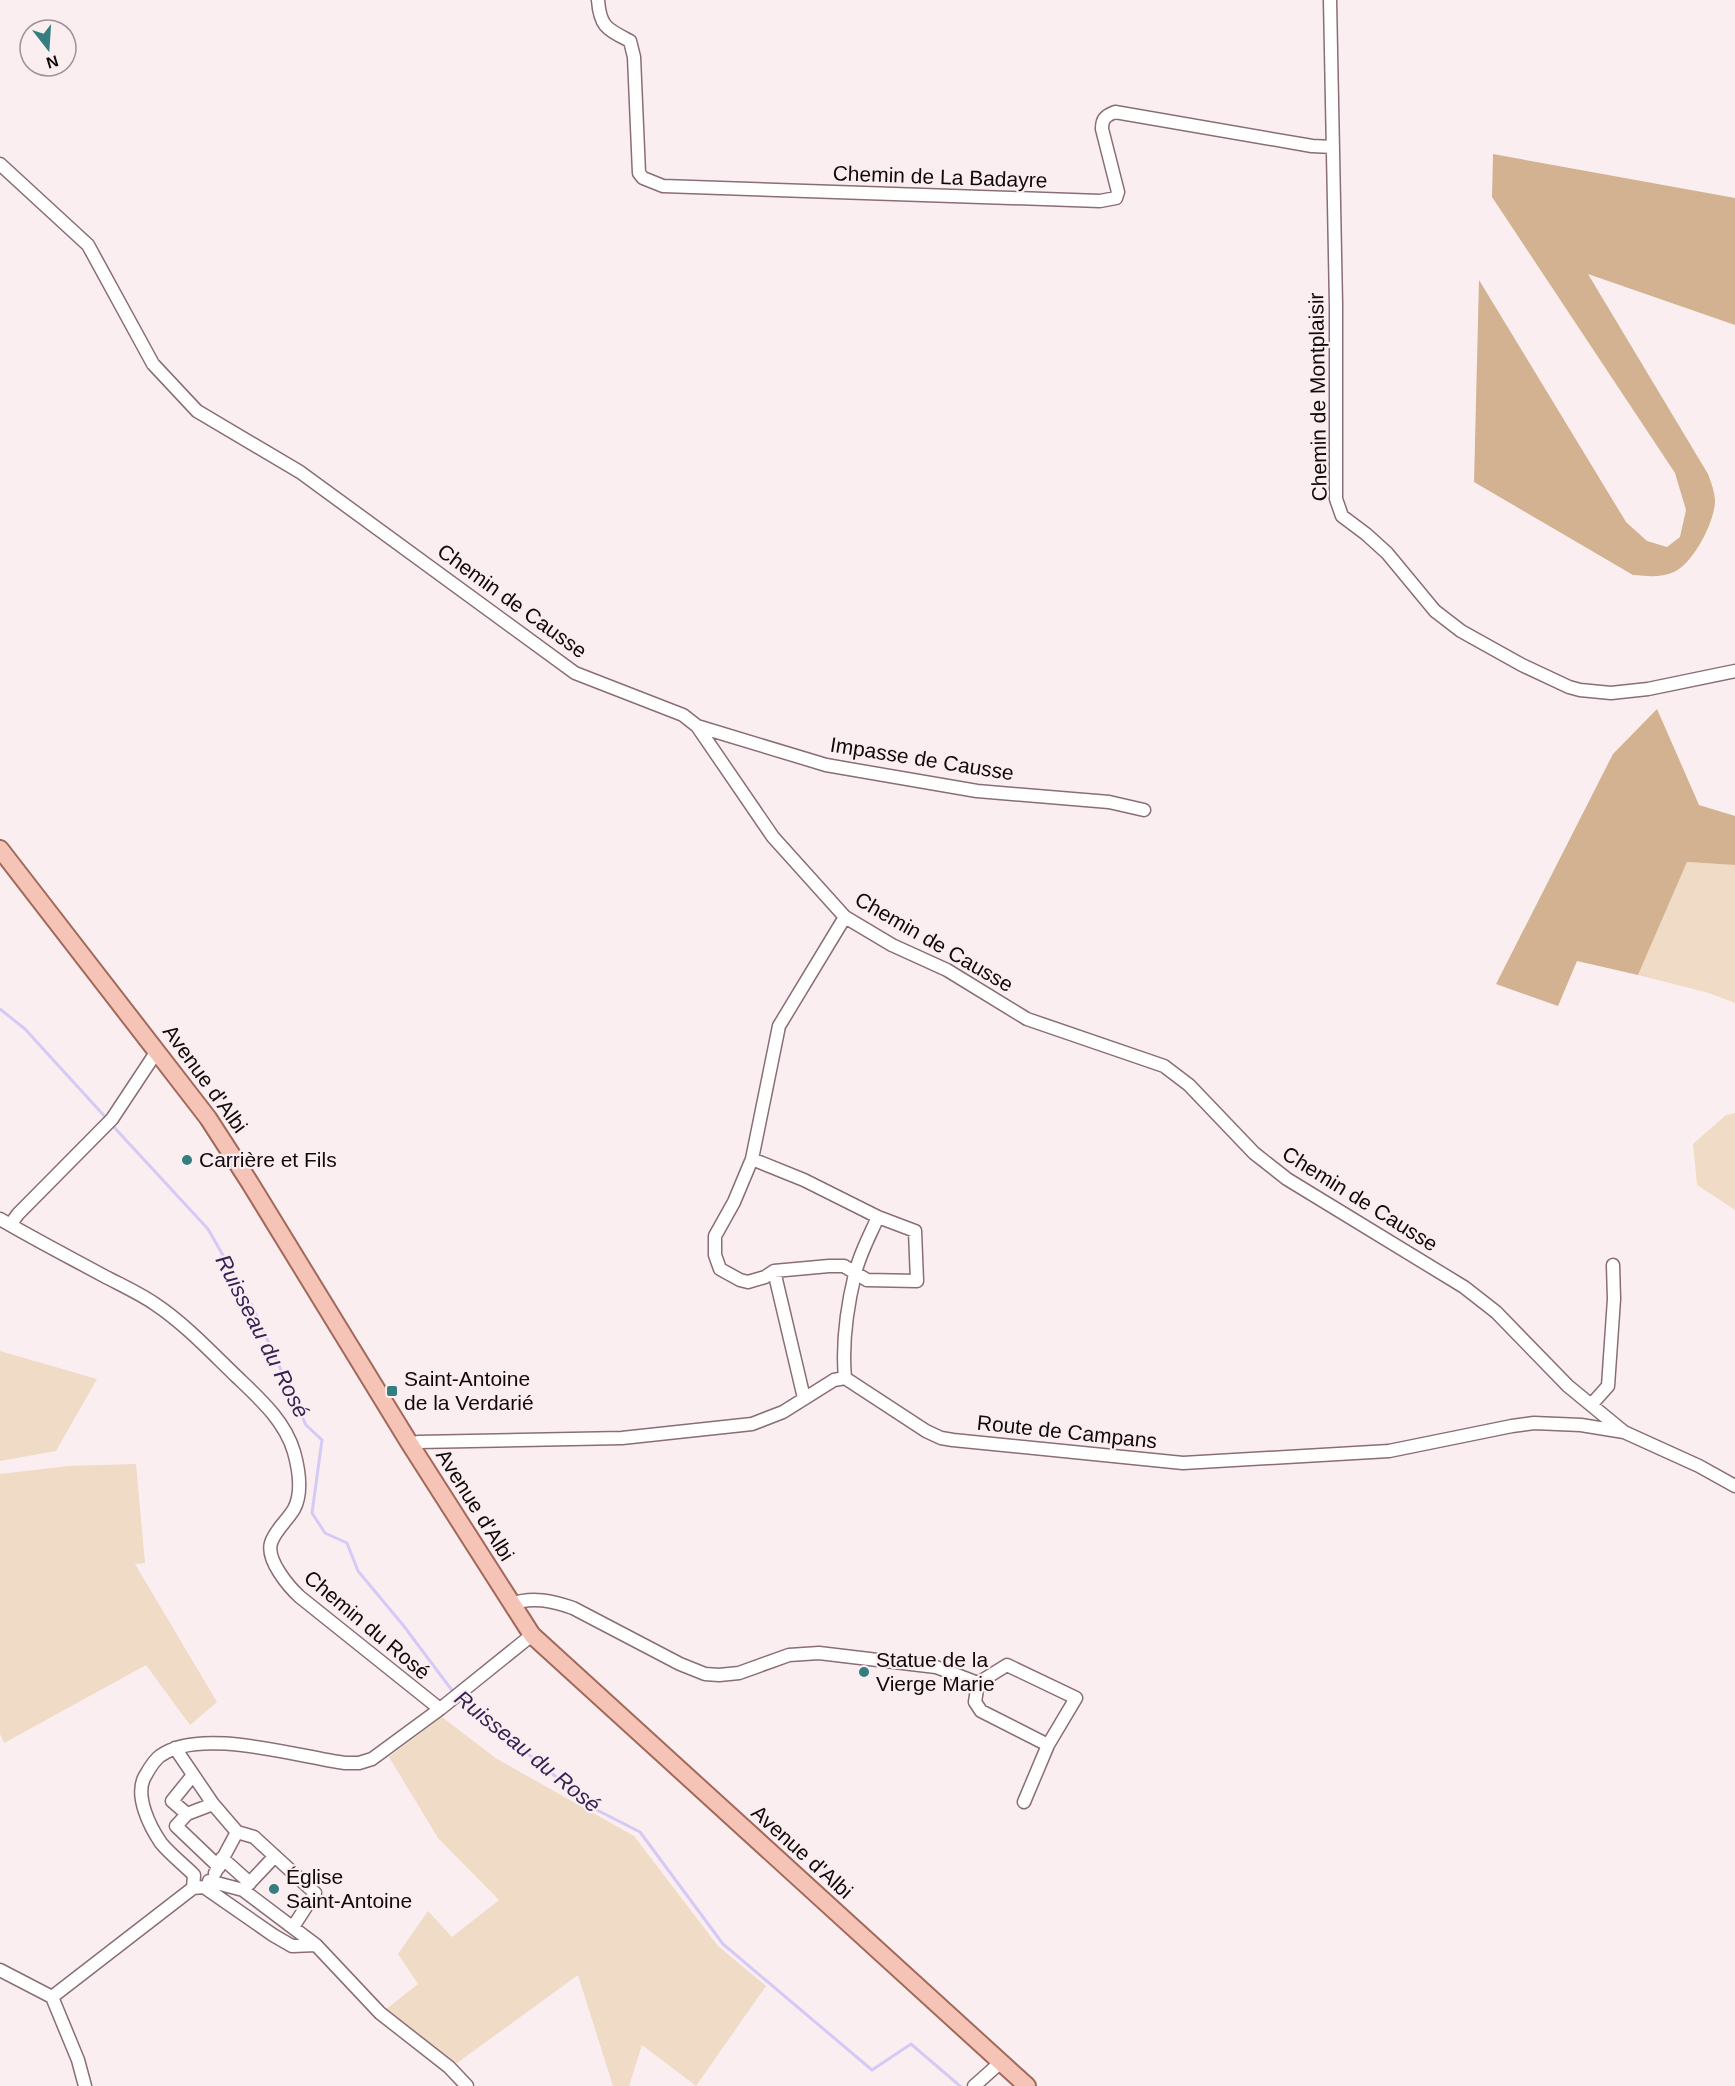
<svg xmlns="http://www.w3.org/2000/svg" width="1735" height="2086" font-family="Arial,sans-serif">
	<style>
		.green { fill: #efdbc6 }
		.forest { fill: #d2b290 }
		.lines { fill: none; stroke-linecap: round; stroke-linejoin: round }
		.stream { stroke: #d5caf5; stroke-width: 3 }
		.minor-casing { stroke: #896e74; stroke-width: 15 }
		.major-casing { stroke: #a2695b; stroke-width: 20 }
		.minor { stroke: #fff; stroke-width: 12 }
		.major { stroke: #f6c4b6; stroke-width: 16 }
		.poi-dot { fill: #347d80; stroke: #fbeef1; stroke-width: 2 }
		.labels { text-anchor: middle; stroke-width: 4.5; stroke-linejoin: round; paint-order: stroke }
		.street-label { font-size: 21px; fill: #12090b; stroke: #fbeef1 }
		.poi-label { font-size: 21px; fill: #12090b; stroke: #fbeef1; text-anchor: start }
		.water-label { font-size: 22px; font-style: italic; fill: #352356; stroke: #fbeef1 }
	</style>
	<rect width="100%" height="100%" fill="#fbeef1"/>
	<!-- green -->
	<path class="green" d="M1687 862 1735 865V1003L1709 993 1638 975Z
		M1735 1113V1210L1697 1185 1693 1144 1726 1115Z
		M0 1351 97 1379 56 1451 0 1461Z
		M136 1464 145 1563 135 1564 217 1702 190 1725 146 1665 4 1743 0 1734V1474L68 1466Z
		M442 1717 497 1759 634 1836 718 1946 766 1986 696 2086 642 2045 629 2086H613L578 1975 457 2063 385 2010 418 1984 398 1954 428 1911 452 1937 499 1900 438 1838 389 1757Z"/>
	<!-- forest -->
	<path class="forest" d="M1493 154 1735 198V325L1588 274 1708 474C1711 482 1715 493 1715 501 1715 521 1693 564 1674 572 1660 578 1648 576 1633 575L1474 482 1479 280 1626 522 1647 541 1667 547 1680 537 1686 510 1675 473 1492 197Z
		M1657 709 1699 805 1735 816V865L1687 862 1638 975 1577 961 1558 1006 1496 984 1613 754Z"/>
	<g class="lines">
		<!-- stream -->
		<path class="stream" d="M0 1009 25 1029 108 1120
			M112 1125 208 1229 252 1306 306 1425 322 1440 312 1513 325 1533 347 1543 358 1571 403 1625 454 1693
			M459 1697 595 1809 640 1832 723 1944 872 2070 911 2044 960 2086"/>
		<!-- minor casing -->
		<g class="minor-casing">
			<path id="minor" d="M598 0C600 27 607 29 630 41L634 57 639 173 643 178 663 186 1100 201 1116 198 1118 192 1102 129C1102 119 1105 116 1115 112L1312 146 1333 147
				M1330 0 1336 305V499L1342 516 1366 534 1387 553 1435 611 1461 631 1522 665 1569 687 1580 690 1611 693 1648 689 1735 671
				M0 164 88 245 153 364 197 411 300 472 575 673 683 715 697 726 773 837 845 917 892 945 947 970 1027 1019 1164 1066 1189 1085 1254 1153 1287 1179 1464 1287 1496 1312 1568 1386 1624 1432
				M697 726 826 765 977 791 1109 802 1144 810
				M752 1159 804 1180 878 1217 915 1231 917 1281 867 1280 844 1266H829L774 1271 765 1277 748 1282 740 1280 720 1269 715 1255V1236L734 1202 752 1159 779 1026 845 917
				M0 1219C34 1239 69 1257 104 1276 121 1285 139 1293 155 1304 185 1324 211 1352 237 1377 259 1398 285 1421 294 1452 299 1470 303 1492 294 1509 287 1521 275 1530 271 1543 266 1560 289 1587 300 1597L440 1709
				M10 1225 18 1214 112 1119 157 1051
				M774 1271 804 1398
				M845 1378C842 1345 847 1307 855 1274 859 1255 870 1235 878 1217
				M1591 1405 1608 1386 1614 1299 1613 1265
				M410 1444 418 1442 622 1438 752 1424 783 1412 834 1380 845 1378 926 1431 941 1438 953 1440 1183 1463 1389 1451 1512 1426 1534 1423 1581 1425 1624 1432 1699 1466 1735 1486
				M511 1604C532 1596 553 1601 573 1608L680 1664 705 1674 719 1675 739 1673 789 1655 819 1653 936 1667 978 1683
				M978 1683 1007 1665 1076 1698 1048 1745 1024 1802
				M978 1683 975 1702 981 1711 1048 1745
				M175 1748 213 1804 237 1832 254 1837 315 1893 293 1927
				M213 1804 187 1814 176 1826 219 1867
				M187 1814 172 1801 193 1775
				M222 1858 250 1883
				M215 1873 237 1832
				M209 1881 243 1890 316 1945
				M193 1888 204 1887 273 1935 292 1946 316 1945 380 2013 449 2067 467 2086
				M243 1890 275 1856
				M0 1970 52 1997
				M52 1997 193 1888 194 1875C184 1865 170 1854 161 1843 150 1827 135 1797 144 1778 148 1771 153 1761 160 1756 200 1726 298 1757 345 1763H359L372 1759 440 1709 532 1635
				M52 1997 78 2060 85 2086
				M974 2086 1001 2062"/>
		</g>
		<!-- major casing -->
		<g class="major-casing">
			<path id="major" d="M0 849 208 1118 250 1183 410 1444 532 1635 1027 2086"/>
		</g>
		<!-- minor -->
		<use href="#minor" class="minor"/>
		<!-- major -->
		<use href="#major" class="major"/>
	</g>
	<!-- markers -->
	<g class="poi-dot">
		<circle cx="187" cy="1160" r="6"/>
		<rect x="386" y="1385" width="12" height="12" rx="3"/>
		<circle cx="864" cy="1672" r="6"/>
		<circle cx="274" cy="1889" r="6"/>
	</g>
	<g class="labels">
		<!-- street labels -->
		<g class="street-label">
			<text transform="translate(940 177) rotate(2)" y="7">Chemin de La Badayre</text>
			<text transform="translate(1318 397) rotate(-91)" y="7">Chemin de Montplaisir</text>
			<text transform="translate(512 601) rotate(36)" y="7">Chemin de Causse</text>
			<text transform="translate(922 759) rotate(9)" y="7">Impasse de Causse</text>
			<text transform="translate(934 942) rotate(30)" y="7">Chemin de Causse</text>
			<text transform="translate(205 1079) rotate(54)" y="7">Avenue d'Albi</text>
			<text transform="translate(1360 1199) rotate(32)" y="7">Chemin de Causse</text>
			<text transform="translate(1067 1432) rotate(6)" y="7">Route de Campans</text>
			<text transform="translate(475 1505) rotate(58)" y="7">Avenue d'Albi</text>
			<text transform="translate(367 1625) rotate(40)" y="7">Chemin du Rosé</text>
			<text transform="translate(802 1852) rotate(42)" y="7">Avenue d'Albi</text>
		</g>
		<!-- poi labels -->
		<g class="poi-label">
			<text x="199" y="1167">Carrière et Fils</text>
			<text x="404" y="1386">Saint-Antoine<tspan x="404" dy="24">de la Verdarié</tspan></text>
			<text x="876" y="1667">Statue de la<tspan x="876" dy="24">Vierge Marie</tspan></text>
			<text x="286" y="1884">Église<tspan x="286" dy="24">Saint-Antoine</tspan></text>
		</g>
		<!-- water labels -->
		<g class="water-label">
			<text transform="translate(263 1336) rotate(63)" y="8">Ruisseau du Rosé</text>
			<text transform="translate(528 1751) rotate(39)" y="8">Ruisseau du Rosé</text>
		</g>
	</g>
	<!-- north arrow -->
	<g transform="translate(48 48) rotate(163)"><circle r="28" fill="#fbeef1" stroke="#9e9295" stroke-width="1.5"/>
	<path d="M0-4.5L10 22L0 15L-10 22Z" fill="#347d80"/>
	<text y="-9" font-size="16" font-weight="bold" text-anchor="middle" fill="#12090b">N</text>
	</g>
</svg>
